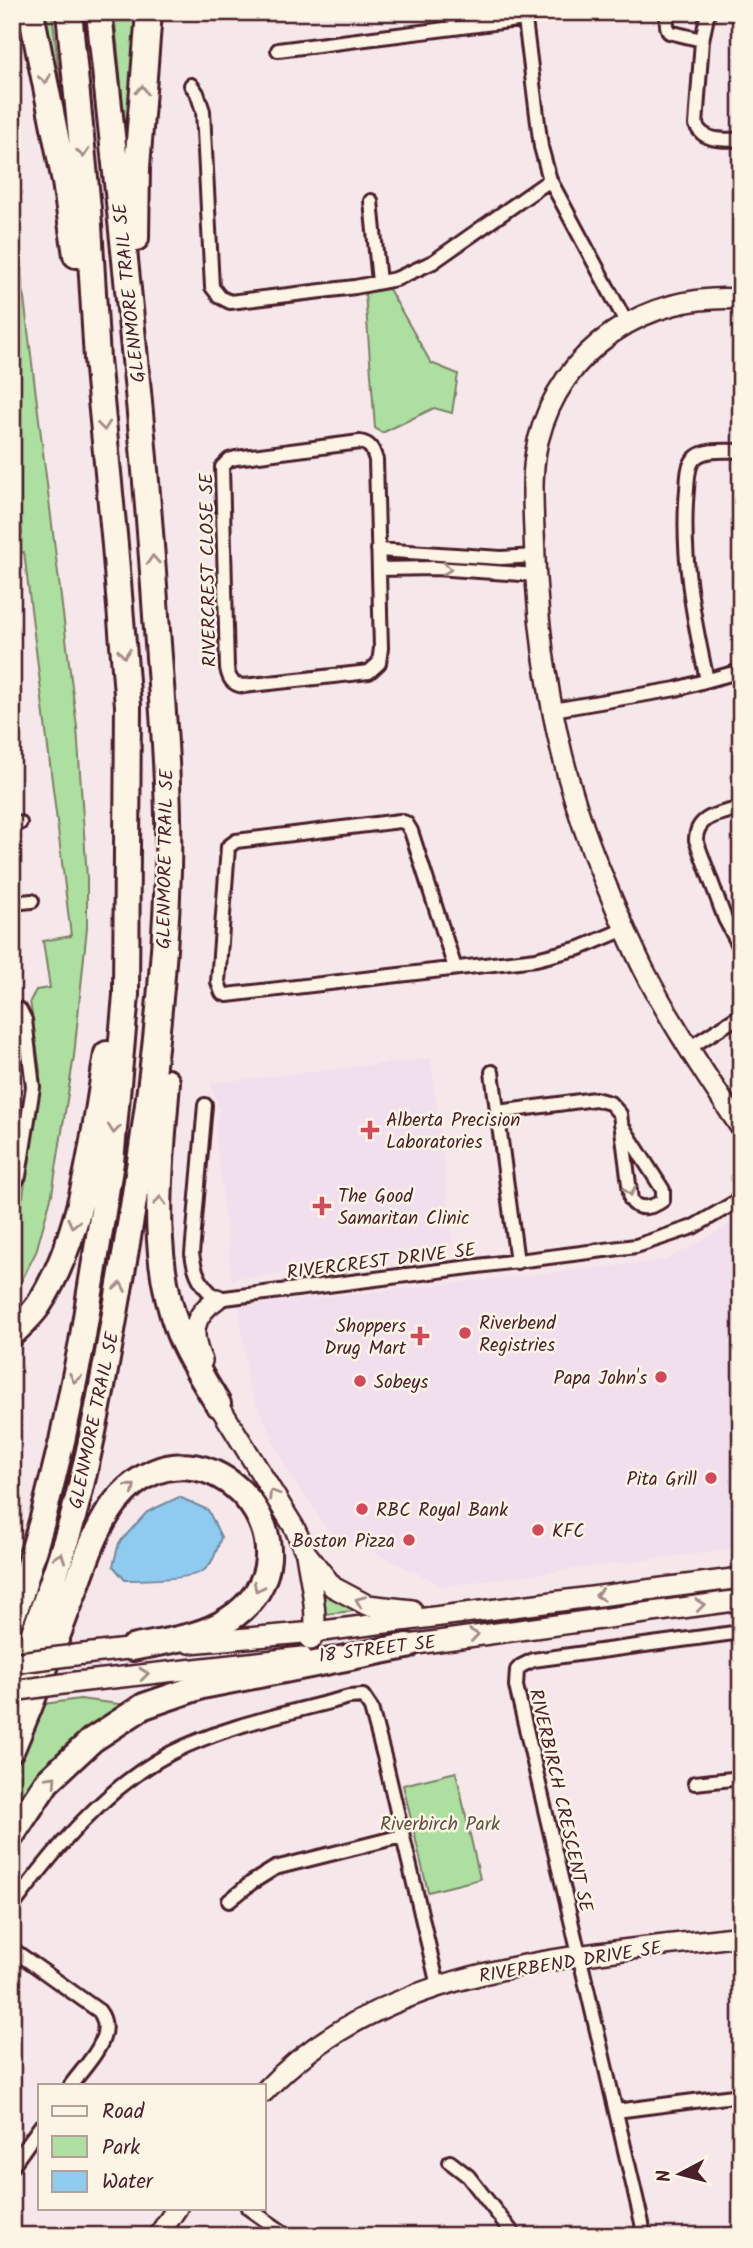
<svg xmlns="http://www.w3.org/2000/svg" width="753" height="2248" font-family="Kalam,sans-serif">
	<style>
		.built { fill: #f2dfee }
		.green { fill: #acdfa0; stroke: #7b7f66; stroke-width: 2 }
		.water { fill: #8ecbee; stroke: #7386a0; stroke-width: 2 }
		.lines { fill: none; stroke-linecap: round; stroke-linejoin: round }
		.street-casing { stroke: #4a1f2b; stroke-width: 18 }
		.secondary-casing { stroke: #4a1f2b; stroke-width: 24 }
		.highway-casing { stroke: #4a1f2b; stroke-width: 30 }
		.street { stroke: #fcf5e5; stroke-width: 12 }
		.secondary { stroke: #fcf5e5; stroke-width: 19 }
		.highway { stroke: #fcf5e5; stroke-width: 24 }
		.secondary-bridge-casing { stroke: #4a1f2b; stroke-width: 24; stroke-linecap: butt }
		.secondary-bridge { stroke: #fcf5e5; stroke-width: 19 }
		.oneway { stroke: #a38a88 }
		.poi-dot { fill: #d1495b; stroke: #fcf5e5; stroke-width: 2.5 }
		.labels { text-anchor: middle; stroke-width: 5; stroke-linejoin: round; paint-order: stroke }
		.street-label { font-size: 19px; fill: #4a1f2b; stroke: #fcf5e5 }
		.poi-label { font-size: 19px; fill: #4a1f2b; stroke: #fcf5e5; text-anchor: start }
		.park-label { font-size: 19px; fill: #624f48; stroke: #fcf5e5 }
	</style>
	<rect width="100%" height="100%" fill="#f6e8ea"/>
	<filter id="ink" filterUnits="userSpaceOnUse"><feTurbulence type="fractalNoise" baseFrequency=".0143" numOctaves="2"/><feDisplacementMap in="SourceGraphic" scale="14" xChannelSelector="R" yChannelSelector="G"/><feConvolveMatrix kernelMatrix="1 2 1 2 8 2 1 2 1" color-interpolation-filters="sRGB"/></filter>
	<g filter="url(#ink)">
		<!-- built -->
		<path class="built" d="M431 1058 454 1250 231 1280 215 1127 219 1108 210 1083Z
			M741 1218V1548L443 1586 328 1531 284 1465 248 1385 239 1306 667 1260Z"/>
		<!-- green -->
		<path class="green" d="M38 12H52L66 134Z
			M114 12H146L129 167Z
			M12 201 77 727 87 878V927L74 1056 52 1194 36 1252 12 1299V1199L23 1197 40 1071 30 1001 36 990 50 988 43 941 71 936 24 552 12 553V535L22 534 12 457Z
			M389 289 431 363 458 374 452 413 434 408 382 433 375 428 365 293Z
			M319 1586 355 1605 353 1611 325 1614 322 1612Z
			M80 1699 126 1705 12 1818V1765L37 1705Z
			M456 1772 480 1879 428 1892 403 1785Z"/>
		<!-- water -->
		<path class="water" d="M179 1497 208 1510 221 1537C217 1549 214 1563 203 1571 188 1580 143 1580 125 1580L113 1566 119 1543 147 1512Z"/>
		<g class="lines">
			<!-- street casing -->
			<g class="street-casing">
				<path id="street" d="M524 12 541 147 550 180 626 322
					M672 12C665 17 666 25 669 32L702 40
					M708 12 702 40 696 125C705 143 723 139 741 140
					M278 50 525 19
					M191 85 197 93 203 111 212 287 220 297 230 302 355 287 396 279 433 262 550 180
					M371 201 379 282
					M360 442C371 444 373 450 376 460L381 648 379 663 369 672 243 686C232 684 229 679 227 668L222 467 229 460 236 458Z
					M378 550 501 558 535 556
					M379 569 435 568 536 575
					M707 680C693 617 681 554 687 489 688 479 687 467 694 459 704 448 727 451 741 451
					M553 710 676 689 741 671
					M741 808C721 814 696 815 696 840L725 919 741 949
					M12 824 20 823
					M12 903 32 901
					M455 968 411 831 406 823 400 821 236 841 228 847 218 982 222 993 227 995 536 959 580 948 625 929
					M12 1009 20 1010 25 1020 33 1087 19 1176 12 1187
					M689 1048 741 1015
					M492 1072 517 1262
					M205 1105 192 1254C195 1274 201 1286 217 1299L636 1246 693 1227 741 1199
					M498 1112 595 1099 610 1103 620 1114 631 1200C638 1212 654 1207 663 1200V1190L621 1124
					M695 1783 741 1778
					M229 1901 251 1883 275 1868 402 1836
					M12 1907C56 1848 104 1788 171 1753 226 1725 290 1713 349 1697L363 1696 371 1708 385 1760 438 1986
					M12 1949 99 2011C118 2036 85 2065 71 2085
					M616 2111 741 2095
					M450 2162 468 2176 515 2236
					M12 2166 40 2127
					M248 2208 288 2236
					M643 2236 642 2223 516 1686 517 1670 521 1666 533 1660 741 1632"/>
			</g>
			<!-- secondary casing -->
			<g class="secondary-casing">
				<path id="secondary" d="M741 299C647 292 561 348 538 441 531 470 533 502 534 531 536 639 554 752 593 853 609 892 625 932 644 970 672 1025 707 1077 741 1128
					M202 1361C190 1334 192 1316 217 1299
					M214 1392 218 1404 294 1527 306 1553 333 1587 367 1605 412 1610
					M306 1553C309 1576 321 1621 311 1640
					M189 1643 315 1632 741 1578
					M394 1647 741 1600
					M75 1655 145 1647
					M77 1682 302 1657
					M264 2092C385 1962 577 1957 741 1936
					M158 2236 177 2208"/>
			</g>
			<!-- highway casing -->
			<g class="highway-casing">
				<path id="highway" d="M31 12 65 182 76 255
					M136 238 137 167 149 12
					M167 1082C161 1165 148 1253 179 1333 189 1358 204 1381 218 1404
					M12 1334C21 1325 31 1316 38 1306 83 1238 94 1134 107 1054
					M12 1617 21 1593 43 1518 62 1441 82 1342 111 1162 126 995 128 706 115 545 97 359 88 209 69 12
					M12 1690C34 1634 55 1578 72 1521 95 1436 109 1348 124 1261 146 1132 164 1003 168 871 170 786 162 701 156 616 143 414 120 213 99 12
					M12 1749C33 1699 53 1648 72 1597 85 1564 96 1524 120 1497 206 1402 334 1552 228 1620 200 1638 165 1641 132 1648
					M12 1835 47 1782 92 1740 144 1706 202 1686 407 1646"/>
			</g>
			<!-- street -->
			<use href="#street" class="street"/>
			<!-- secondary -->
			<use href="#secondary" class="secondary"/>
			<!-- highway -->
			<use href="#highway" class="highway"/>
			<!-- secondary-bridge casing -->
			<g class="secondary-bridge-casing">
				<path id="secondary-bridge" d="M12 1663 75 1655
					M12 1691 77 1682"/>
			</g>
			<!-- secondary-bridge -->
			<use href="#secondary-bridge" class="secondary-bridge"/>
		</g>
		<!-- one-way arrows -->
		<defs><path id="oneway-chevron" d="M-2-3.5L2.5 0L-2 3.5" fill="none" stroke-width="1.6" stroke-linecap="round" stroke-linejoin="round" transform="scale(1.75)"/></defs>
		<g class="oneway">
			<use href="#oneway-chevron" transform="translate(45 79) rotate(79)"/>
			<use href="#oneway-chevron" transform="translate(142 90) rotate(-86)"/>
			<use href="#oneway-chevron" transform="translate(83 153) rotate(85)"/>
			<use href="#oneway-chevron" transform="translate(104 426) rotate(84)"/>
			<use href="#oneway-chevron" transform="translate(153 560) rotate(-94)"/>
			<use href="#oneway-chevron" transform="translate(447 569) rotate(5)"/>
			<use href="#oneway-chevron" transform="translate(124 653) rotate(86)"/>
			<use href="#oneway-chevron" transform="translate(114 1129) rotate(96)"/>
			<use href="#oneway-chevron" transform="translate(630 1191) rotate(78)"/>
			<use href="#oneway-chevron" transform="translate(160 1201) rotate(-88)"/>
			<use href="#oneway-chevron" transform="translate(73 1223) rotate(104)"/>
			<use href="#oneway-chevron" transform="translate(120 1287) rotate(-80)"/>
			<use href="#oneway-chevron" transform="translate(75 1378) rotate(102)"/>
			<use href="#oneway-chevron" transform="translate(131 1488) rotate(-39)"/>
			<use href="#oneway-chevron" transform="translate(273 1494) rotate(-122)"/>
			<use href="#oneway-chevron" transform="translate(60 1557) rotate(-72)"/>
			<use href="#oneway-chevron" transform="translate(258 1587) rotate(117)"/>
			<use href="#oneway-chevron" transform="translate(600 1595) rotate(173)"/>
			<use href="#oneway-chevron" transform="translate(360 1601) rotate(-158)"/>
			<use href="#oneway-chevron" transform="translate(700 1605) rotate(-7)"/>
			<use href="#oneway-chevron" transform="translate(474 1635) rotate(-8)"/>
			<use href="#oneway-chevron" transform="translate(144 1674) rotate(-6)"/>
			<use href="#oneway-chevron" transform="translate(52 1780) rotate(-47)"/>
		</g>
	</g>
	<!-- markers -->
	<g class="poi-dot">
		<path d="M366.5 1119.5h7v7h7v7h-7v7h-7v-7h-7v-7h7z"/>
		<path d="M318.5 1195.5h7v7h7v7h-7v7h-7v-7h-7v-7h7z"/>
		<circle cx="465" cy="1333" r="7"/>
		<path d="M416.5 1325.5h7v7h7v7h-7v7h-7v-7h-7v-7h7z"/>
		<circle cx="661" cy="1377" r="7"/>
		<circle cx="360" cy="1381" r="7"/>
		<circle cx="711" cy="1478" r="7"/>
		<circle cx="362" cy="1509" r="7"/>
		<circle cx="538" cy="1530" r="7"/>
		<circle cx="409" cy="1540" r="7"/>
	</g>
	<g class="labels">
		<!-- street labels -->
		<g class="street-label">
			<text transform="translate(128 293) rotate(-96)" y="7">GLENMORE TRAIL SE</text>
			<text transform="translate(207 570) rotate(-91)" y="7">RIVERCREST CLOSE SE</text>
			<text transform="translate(164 859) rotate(-89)" y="7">GLENMORE TRAIL SE</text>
			<text transform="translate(381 1260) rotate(-7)" y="7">RIVERCREST DRIVE SE</text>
			<text transform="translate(93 1420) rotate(-78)" y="7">GLENMORE TRAIL SE</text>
			<text transform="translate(377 1648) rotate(-7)" y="7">18 STREET SE</text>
			<text transform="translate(562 1800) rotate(77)" y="7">RIVERBIRCH CRESCENT SE</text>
			<text transform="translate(570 1961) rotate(-9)" y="7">RIVERBEND DRIVE SE</text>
		</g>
		<!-- poi labels -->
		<g class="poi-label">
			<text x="386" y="1126">Alberta Precision<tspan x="386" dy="22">Laboratories</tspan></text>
			<text x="338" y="1202">The Good<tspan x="338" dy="22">Samaritan Clinic</tspan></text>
			<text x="479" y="1329">Riverbend<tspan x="479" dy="22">Registries</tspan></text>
			<text x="406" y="1332" text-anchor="end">Shoppers<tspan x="406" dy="22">Drug Mart</tspan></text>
			<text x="647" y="1384" text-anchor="end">Papa John's</text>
			<text x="374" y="1388">Sobeys</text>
			<text x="697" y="1485" text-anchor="end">Pita Grill</text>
			<text x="376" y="1516">RBC Royal Bank</text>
			<text x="552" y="1537">KFC</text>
			<text x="395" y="1547" text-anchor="end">Boston Pizza</text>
		</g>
		<!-- park labels -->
		<g class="park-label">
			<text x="440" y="1830">Riverbirch Park</text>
		</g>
	</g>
	<!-- margin -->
	<rect width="753" height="2248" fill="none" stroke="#fcf5e5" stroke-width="42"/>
	<rect x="21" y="21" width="711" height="2206" fill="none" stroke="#4a1f2b" stroke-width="2.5" filter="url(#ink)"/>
	<!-- legend -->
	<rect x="38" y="2084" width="228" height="126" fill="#fcf5e5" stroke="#b59f9b" stroke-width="2"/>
	<rect x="52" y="2106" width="35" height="10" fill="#fcf5e5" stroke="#b59f9b" stroke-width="2"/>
	<text x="102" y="2118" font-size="21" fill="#4a1f2b">Road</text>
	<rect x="52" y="2136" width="35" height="21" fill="#acdfa0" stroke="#b59f9b" stroke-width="2"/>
	<text x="102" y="2154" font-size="21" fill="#4a1f2b">Park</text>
	<rect x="52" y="2171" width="35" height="21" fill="#8ecbee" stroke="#b59f9b" stroke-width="2"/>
	<text x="102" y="2188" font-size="21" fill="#4a1f2b">Water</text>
	<!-- north arrow -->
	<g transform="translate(680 2174) rotate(263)" stroke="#fcf5e5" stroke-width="5" paint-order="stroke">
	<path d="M0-5L12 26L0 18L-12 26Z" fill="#4a1f2b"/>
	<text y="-10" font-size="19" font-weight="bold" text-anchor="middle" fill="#4a1f2b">N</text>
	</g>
</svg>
